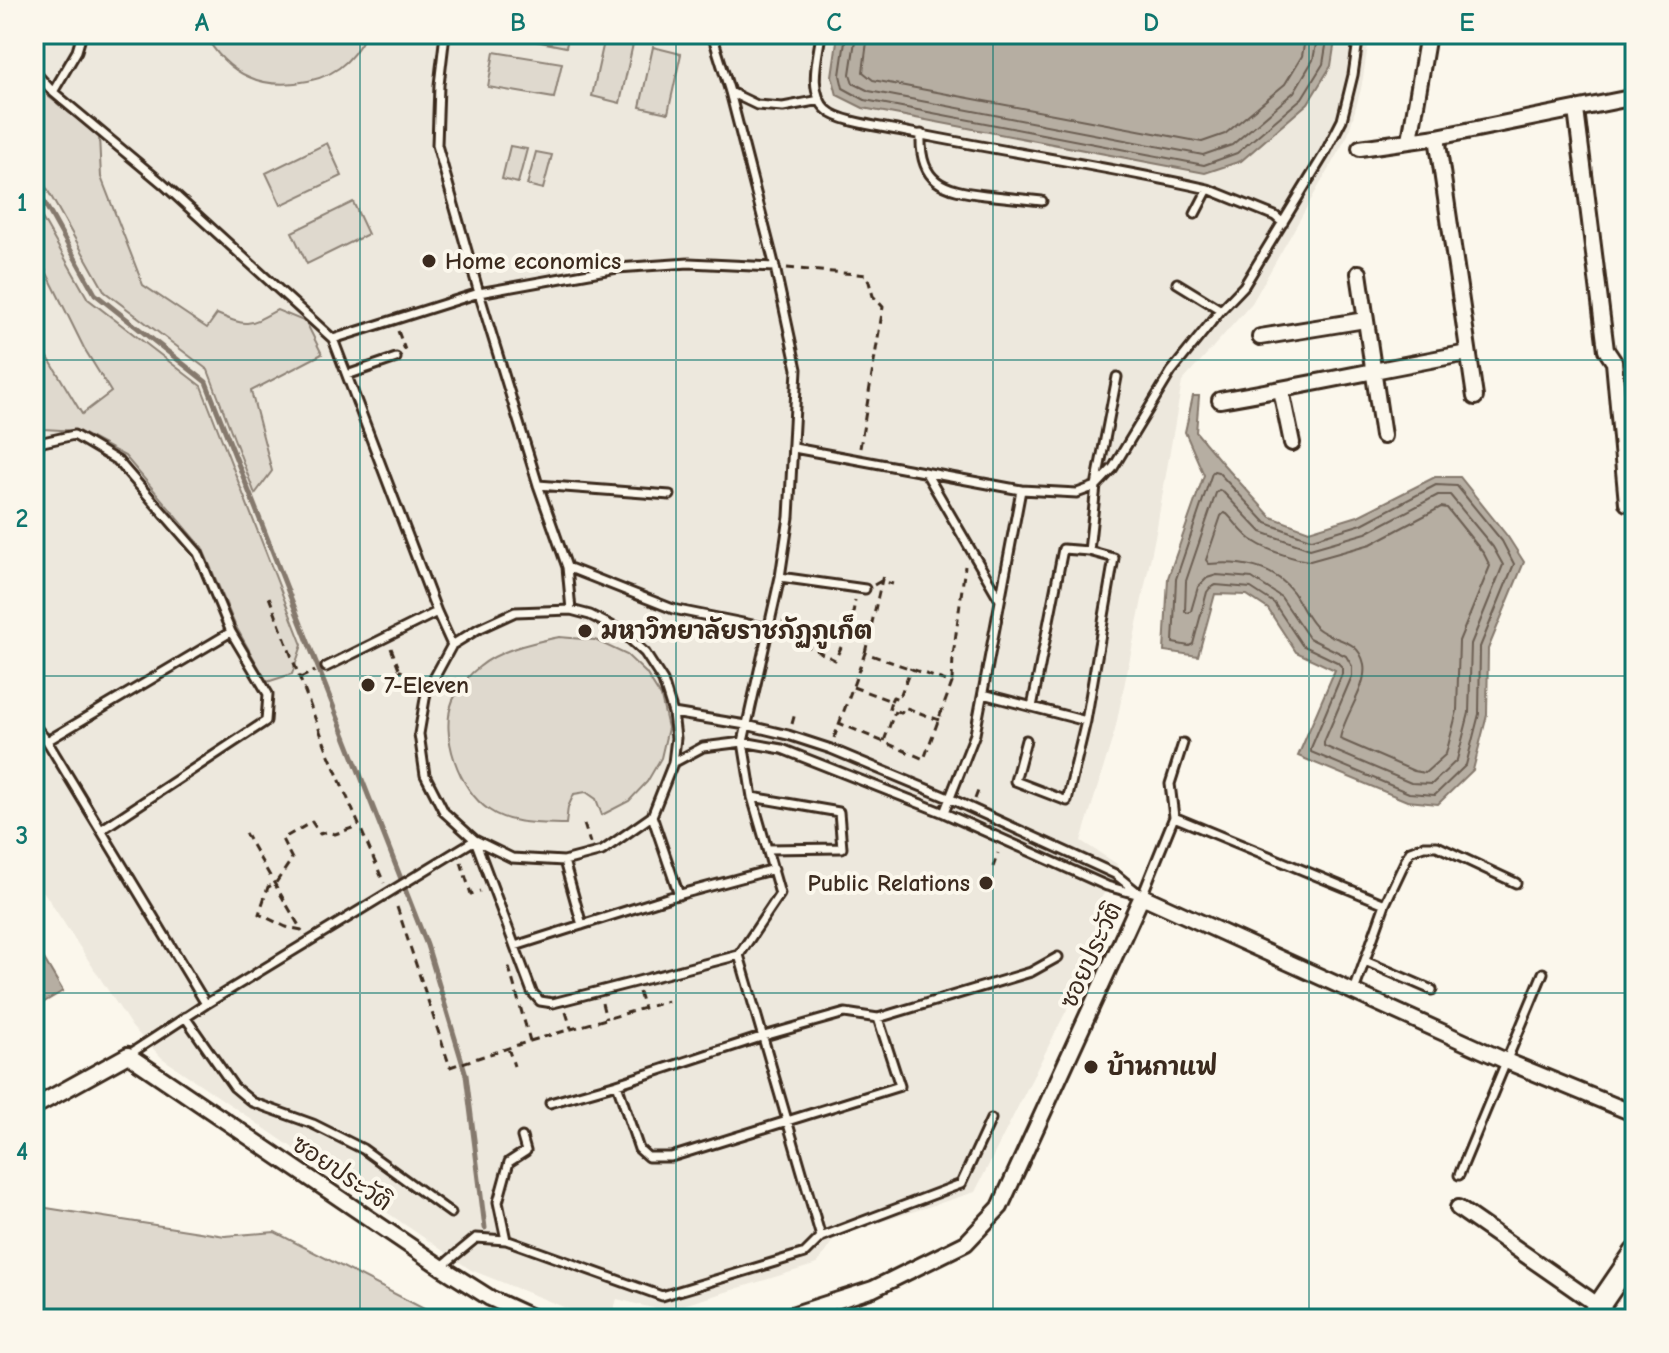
<svg xmlns="http://www.w3.org/2000/svg" width="1669" height="1353" font-family="'Comic Neue','Playpen Sans Thai',sans-serif">
	<style>
		.built { fill: #ede8dd }
		.green { fill: #dfd9ce; stroke: #8d8276; stroke-width: 2 }
		.water { fill: #b6aea2; stroke: #85796d; stroke-width: 2 }
		.lines { fill: none; stroke-linecap: round; stroke-linejoin: round }
		.shore { stroke: #6c5f53; stroke-width: 2 }
		.stream { stroke: #85796d; stroke-width: 5 }
		.service-casing { stroke: #3b2a1e; stroke-width: 13 }
		.minor-casing { stroke: #3b2a1e; stroke-width: 20 }
		.primary-casing { stroke: #3b2a1e; stroke-width: 26 }
		.path { stroke: #3b2a1e; stroke-width: 3; stroke-dasharray: 8 6; stroke-linecap: butt }
		.service { stroke: #fbf7ec; stroke-width: 7 }
		.minor { stroke: #fbf7ec; stroke-width: 14 }
		.primary { stroke: #fbf7ec; stroke-width: 20 }
		.grid { fill: none; stroke: #0f766e; stroke-width: 2; stroke-opacity: 0.55 }
		.poi-dot { fill: #3b2a1e; stroke: #fbf7ec; stroke-width: 3 }
		.labels { text-anchor: middle; stroke-width: 8; stroke-linejoin: round; paint-order: stroke }
		.poi-label { font-size: 24px; font-weight: bold; fill: #3b2a1e; stroke: #fbf7ec; text-anchor: start }
		.street-label { font-size: 24px; fill: #3b2a1e; stroke: #fbf7ec }
		.neatline { fill: none; stroke: #0f766e; stroke-width: 3 }
		.grid-label { font-size: 26px; text-anchor: middle; font-weight: bold; fill: #0f766e }
	</style>
	<rect width="100%" height="100%" fill="#fbf7ec"/>
	<filter id="ink" filterUnits="userSpaceOnUse"><feTurbulence type="fractalNoise" baseFrequency=".0125" numOctaves="2"/><feDisplacementMap in="SourceGraphic" scale="16" xChannelSelector="R" yChannelSelector="G"/><feConvolveMatrix kernelMatrix="1 2 1 2 8 2 1 2 1" color-interpolation-filters="sRGB"/></filter>
	<g filter="url(#ink)">
		<!-- built -->
		<path class="built" d="M34 34H1370L1361 89 1348 135 1252 303 1182 382 1156 532 1115 730 1081 841 1117 864 1115 874 1100 900 1116 912 975 1192 836 1236 817 1264 664 1311 617 1299 611 1319H594L471 1270 162 1058 132 1027 34 877Z"/>
		<!-- green -->
		<path class="green" d="M205 34H366C360 46 350 60 339 68 317 84 274 89 249 77 230 69 214 52 205 34Z
			M500 34H569L566 47Z
			M605 37 633 44 620 103 592 96Z
			M653 47 681 54 668 113 640 107Z
			M494 52 562 63 554 98 488 87Z
			M34 78 49 97 99 136 101 177 143 285 207 328 217 314C248 327 248 326 277 310L306 322 322 354 251 391 272 471 255 494 208 370 105 292 34 166Z
			M327 143 342 176 281 205 266 173Z
			M510 146 527 149 518 183 502 179Z
			M536 152 552 155 543 189 527 185Z
			M353 202 368 234 307 264 292 232Z
			M34 204 88 299 201 386 302 645 292 674 267 682 235 625 202 547 125 456 78 431 43 429 34 416V338L37 339 82 414 111 392 84 348 34 247Z
			M559 637 595 640 627 655 646 673 661 697 668 728 661 758 647 782 629 801 602 815 596 799 586 792 574 794 568 807 566 824C541 823 510 825 489 810 459 790 439 734 453 700 459 688 468 675 479 667 501 649 532 643 559 637Z
			M40 1207 225 1236 275 1232 430 1312 428 1319H34V1210Z"/>
		<!-- water -->
		<path class="water" d="M838 34H1336L1331 66 1308 103 1241 161 1205 173 863 108 837 95 832 76Z
			M1193 396H1199L1196 432 1223 464 1271 517 1309 531 1358 516 1435 477H1460L1508 537 1524 562 1488 649 1487 715 1473 770 1438 804 1407 801 1298 756 1335 670 1296 652 1268 609 1247 595 1215 594 1198 656 1164 651 1168 578 1204 475 1185 432Z
			M34 942 63 991 34 1008Z"/>
		<g class="lines">
			<!-- shore -->
			<path class="shore" d="M846 34 840 75 843 88 865 100 1204 165 1237 153 1302 98 1323 64 1328 34
				M856 34 850 74 853 83 869 91 1203 155 1232 145 1294 92 1313 60 1318 34
				M868 34 863 72 873 80 1202 142 1225 134 1285 84 1302 56 1306 34
				M1214 471 1218 472 1266 523 1307 538 1312 539 1362 524 1436 485 1457 486 1502 541 1514 564 1480 647 1479 714 1466 765 1435 795 1409 793 1311 752V748L1342 674V667L1337 662 1302 645 1274 603 1251 588 1216 585 1210 588 1207 592 1193 644 1189 646 1173 643 1176 579 1212 473Z
				M1219 490 1223 492 1261 532 1310 549 1366 533 1438 495H1450L1493 547 1503 565 1471 644 1469 713 1457 760 1432 784 1411 783 1324 746V742L1352 676V666L1346 656 1309 638 1281 597 1252 578 1217 575 1207 578 1198 587 1191 611 1188 613 1185 611 1186 581 1216 493Z
				M1441 507 1447 508 1484 554 1490 566 1459 641 1457 711 1446 754 1425 773 1414 771 1340 739C1343 716 1368 688 1364 664 1358 637 1333 642 1317 628 1308 621 1300 602 1293 592 1274 566 1239 561 1209 564L1206 560 1221 516 1224 513 1227 514C1236 523 1244 536 1255 542 1267 550 1296 560 1310 561L1371 544Z"/>
			<!-- stream -->
			<path class="stream" d="M34 184 95 294 206 382 427 945 466 1075 485 1228
				M475 1319 476 1317"/>
			<!-- service casing -->
			<g class="service-casing">
				<path id="service" d="M445 34 439 85 437 145 479 293 538 485 567 567 571 610
					M821 34C818 57 807 92 827 110 839 122 884 127 902 131 1004 152 1107 166 1208 189
					M34 71 53 92 162 183 333 339 437 612 452 645
					M53 92 77 51 82 34
					M730 92 757 105 783 107 820 100
					M921 134C919 183 943 190 985 195 1004 197 1023 199 1042 201
					M1195 214 1208 189 1275 216 1283 223
					M1177 283 1221 310
					M333 339 479 293 617 268 689 263 775 267
					M347 375 396 358
					M34 444 74 435 118 461 198 553 231 632 268 694 266 721 101 830
					M794 448 1021 490 1077 493 1096 486 1113 468 1171 372 1221 310 1244 286 1325 153 1342 120 1353 75 1359 34
					M926 473 1000 600
					M538 485 670 495
					M567 567 673 609 768 628
					M780 577 865 589
					M326 667 437 612
					M983 694 1086 721
					M1032 707 1063 549 1089 551
					M673 713 746 725 788 735 831 749 951 799 1115 874 1142 896
					M34 725 47 741 206 1004
					M1026 740 1015 781 1067 801 1086 721 1114 558 1089 551 1096 486 1117 377
					M47 741 231 632
					M673 763 703 747 743 742 782 749 944 813 1107 886 1136 894
					M752 797 839 812 842 848 767 849
					M944 813 975 734 1021 490
					M652 816 679 895
					M1174 817 1385 904
					M475 840 512 858 564 861 602 851 652 816 673 763 676 738 673 713 663 681 645 653 620 630 590 615 571 610 515 612 478 629 452 645 426 693 419 734 425 775 444 812 475 840 532 992 540 1001 553 1003 739 955 780 894 752 797 743 742 780 577 789 517 797 369 775 267 730 92 712 34
					M564 861 582 925
					M1142 896 1174 817 1170 784 1183 743
					M515 946 670 897 774 869
					M739 955 821 1237
					M1365 961 1432 990
					M1354 991 1385 904 1410 851 1424 846H1437L1516 883
					M185 1017 234 1087 252 1102 313 1124 363 1149 451 1213
					M878 1018 1031 972 1058 957
					M128 1055 206 1004 475 840
					M550 1103 617 1084 764 1036 845 1013 878 1018 900 1086 671 1157H648L639 1149 617 1084
					M1459 1175 1543 973
					M506 1240 498 1202 509 1162 526 1151 522 1137
					M441 1267 476 1238 506 1240 662 1296 805 1253 821 1237 961 1184 991 1119"/>
			</g>
			<!-- minor casing -->
			<g class="minor-casing">
				<path id="minor" d="M1576 110 1606 350 1614 362 1627 503
					M1437 137 1475 397
					M1410 140 1428 34
					M1360 148 1437 137 1635 97
					M1359 273 1383 436
					M1260 337 1365 320
					M1281 390 1292 443
					M1220 400C1303 386 1385 368 1468 353
					M34 1107 128 1055 441 1267 490 1298 536 1319
					M1458 1208 1599 1306
					M779 1319 873 1289 966 1243 1000 1207 1142 896 1506 1061 1635 1114"/>
			</g>
			<!-- primary casing -->
			<g class="primary-casing">
				<path id="primary" d="M1590 1319 1635 1253
					M1631 1319 1635 1314"/>
			</g>
			<!-- path -->
			<path class="path" d="M787 268 867 275 873 296 883 307 860 448
				M398 331 405 350
				M874 585 881 581 893 584
				M269 597 329 755 384 883
				M782 622 796 626 790 637 835 660 851 626 855 600
				M391 648 400 671
				M865 653 883 575
				M395 673 400 671 422 678
				M300 678 315 671
				M952 681 953 656 965 566
				M853 687 891 701 889 708 901 713 904 707 939 720
				M891 701 893 697 899 699 911 668
				M792 724 795 713
				M834 738 865 653 952 683 924 759 839 723
				M884 741 895 711
				M975 799 978 791
				M584 824 590 843
				M245 833 302 931
				M461 862 471 894 480 891
				M993 867 998 853
				M397 907 450 1067 530 1041 508 964
				M302 930 286 927 259 914 268 887 275 884 292 859 282 839 312 822 320 834 326 832 335 834 358 826
				M639 992 644 1008
				M602 1003 606 1019
				M566 1012 571 1028
				M530 1041 668 1001
				M508 1048 514 1066"/>
			<!-- service -->
			<use href="#service" class="service"/>
			<!-- minor -->
			<use href="#minor" class="minor"/>
			<!-- primary -->
			<use href="#primary" class="primary"/>
		</g>
	</g>
	<!-- grid -->
	<path class="grid" d="M360 34V1319M676 34V1319M993 34V1319M1309 34V1319M34 360H1635M34 676H1635M34 993H1635"/>
	<!-- markers -->
	<g class="poi-dot">
		<circle cx="429" cy="261" r="8"/>
		<circle cx="585" cy="631" r="8"/>
		<circle cx="368" cy="685" r="8"/>
		<circle cx="986" cy="883" r="8"/>
		<circle cx="1091" cy="1067" r="8"/>
	</g>
	<g class="labels">
		<!-- poi labels -->
		<g class="poi-label">
			<text x="445" y="269">Home economics</text>
			<text x="601" y="639">มหาวิทยาลัยราชภัฏภูเก็ต</text>
			<text x="384" y="693">7-Eleven</text>
			<text x="970" y="891" text-anchor="end">Public Relations</text>
			<text x="1107" y="1075">บ้านกาแฟ</text>
		</g>
		<!-- street labels -->
		<g class="street-label">
			<text transform="translate(1091 955) rotate(-65)" y="8">ซอยประวัติ</text>
			<text transform="translate(342 1173) rotate(34)" y="8">ซอยประวัติ</text>
		</g>
	</g>
	<!-- margin -->
	<rect width="1669" height="1353" fill="none" stroke="#fbf7ec" stroke-width="88"/>
	<rect x="44" y="44" width="1581" height="1265" class="neatline"/>
	<g class="grid-label">
		<text x="202" y="31">A</text>
		<text x="518" y="31">B</text>
		<text x="834" y="31">C</text>
		<text x="1151" y="31">D</text>
		<text x="1467" y="31">E</text>
		<text x="22" y="211">1</text>
		<text x="22" y="527">2</text>
		<text x="22" y="844">3</text>
		<text x="22" y="1160">4</text>
	</g>
</svg>
